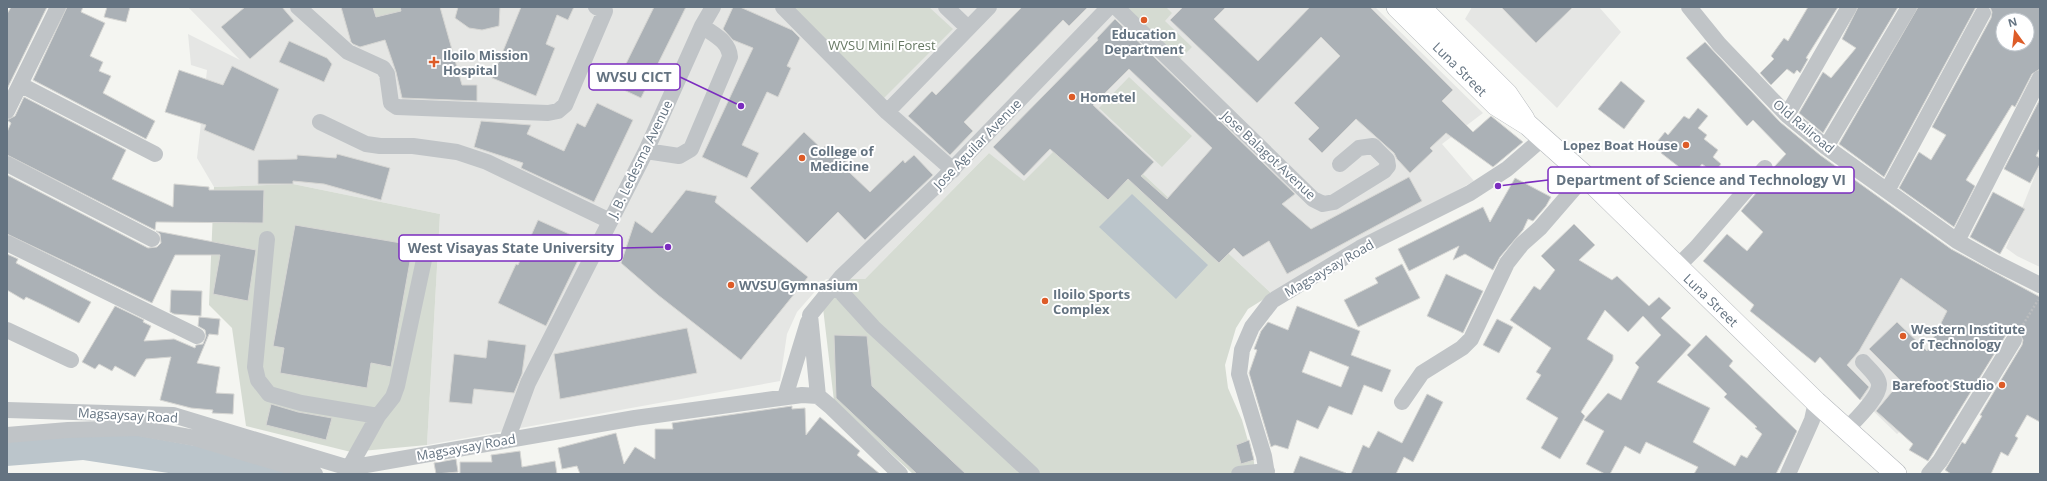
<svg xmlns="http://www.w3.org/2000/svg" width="2047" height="481" font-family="'Open Sans',sans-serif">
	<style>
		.built { fill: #e5e6e4 }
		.green { fill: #d5dbd2 }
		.water { fill: #bbc5cb }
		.building { fill: #abb1b6; stroke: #d6d6d3; fill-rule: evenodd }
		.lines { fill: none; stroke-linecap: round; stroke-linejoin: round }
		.major-casing { stroke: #b3b7bb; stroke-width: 22 }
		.path { stroke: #babcbe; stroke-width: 2.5; stroke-dasharray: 2 2; stroke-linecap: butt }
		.minor { stroke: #c0c4c7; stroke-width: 16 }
		.major { stroke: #fff; stroke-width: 21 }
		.poi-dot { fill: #dd5c28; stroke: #fff; stroke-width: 1.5 }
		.labels { text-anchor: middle; stroke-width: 4; stroke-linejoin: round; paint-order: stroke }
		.poi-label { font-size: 13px; font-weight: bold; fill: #647381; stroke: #fff; text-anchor: start }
		.park-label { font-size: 13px; fill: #667863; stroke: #fff }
		.street-label { font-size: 13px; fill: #647381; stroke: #fff }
		.leader { fill: none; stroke: #7b2cbf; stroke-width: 1.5 }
		.callout-dot { fill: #7b2cbf; stroke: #fff; stroke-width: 1.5 }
		.callout { fill: #fff; stroke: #7b2cbf; stroke-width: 1.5 }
		.callout-label { font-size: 14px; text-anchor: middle; font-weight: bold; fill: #647381 }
	</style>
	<rect width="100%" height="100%" fill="#f4f5f1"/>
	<!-- built -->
	<path class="built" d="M188 7H1375L1483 113 1442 144 1474 181 1272 294 1085 120 1024 182 989 153 865 279H826L797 312 787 334 780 381 427 445 440 214 293 184 214 187 197 158 207 70 191 65 188 34 240 60Z
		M1472 7H1599L1621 32 1557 108 1465 19Z
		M2040 163V267L2017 256 2006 248Z
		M1893 244 1976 305 1927 406 1897 434 1829 368Z"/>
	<!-- green -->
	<path class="green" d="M373 7H400L401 11 376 17Z
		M790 7H929L953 29 882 100Z
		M1121 7H1166L1172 13 1165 21 1192 47 1178 61Z
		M1129 77 1192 136 1162 167 1099 108Z
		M1085 120 1272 294 1248 309 1236 328 1225 365 1228 388 1242 420 1254 462 1255 474H913L834 401 823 308 849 279H865L989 153 1024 181Z
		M293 184 440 214 427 445 351 452 246 426 232 328 209 305 214 187Z"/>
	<!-- water -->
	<path class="water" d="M1132 194 1208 265 1176 299 1099 227Z
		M113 431 207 448 291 474H175L83 460 7 466V439Z"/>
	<!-- building -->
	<path class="building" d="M11 7H47L7 89V14Z
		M67 7H83L81 12 105 23 90 56 103 62 99 71 111 76 103 93 155 121 146 139 33 80Z
		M107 7H130L126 22 104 17Z
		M245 7H282L294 21 250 59 221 27Z
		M341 7H373L376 17 401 11 400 7H440L462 85H477V101L402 98 396 72 385 40 360 47 353 44 351 42Z
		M458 7H500L499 26 482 30 469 28 455 18Z
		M521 7H574L568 20 557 15 546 44 555 48 536 96 492 78Z
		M654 7H686L641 98 615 86Z
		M733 7H740L792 30 800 38 787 66 791 68 778 97 767 92 742 145 759 153 747 178 702 157 753 48 733 40 723 29Z
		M1022 7H1088L1069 26 1063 20 964 122 973 131 950 155 908 116 932 91 936 95Z
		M1183 7H1226L1214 19 1258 61 1310 7H1370L1453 90 1442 101 1473 132 1491 116 1523 142 1493 167 1446 133 1430 148 1433 151 1410 173 1397 159 1394 153 1356 119 1322 153 1308 139 1319 128 1294 103 1340 56 1321 37 1257 103 1170 20Z
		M1501 7H1573L1536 43Z
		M1808 7H1838L1806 58 1808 59 1800 73 1797 70 1794 74 1787 69 1771 85 1760 73 1774 59 1771 56 1784 38 1788 41Z
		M1858 7H1898L1823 133 1799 113 1823 72 1831 78 1856 48 1842 39Z
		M1918 7H1976L1884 177 1839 144Z
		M1990 7H2040V69L2032 74 2015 107 2012 105 1966 180 1975 186 1954 227 1899 188 1919 152 1931 160 1946 135 1932 127 1991 18 1992 12ZM2003 20H2027V44H2003Z
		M1115 19 1295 194 1282 204 1311 229 1409 177 1422 201 1287 274 1269 241 1243 257 1234 248 1219 263 1128 179 1108 200 1050 149 1024 176 993 147 1098 40 1097 38ZM1129 69 1212 148 1167 199 1141 176 1154 162 1093 105Z
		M289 41 327 58 332 64 324 82 279 62Z
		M1705 42 1780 122 1820 155 1951 249 2040 297V422L2027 415 2015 436 2018 438 2008 456 2001 452 1991 474H1951L1945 470 1962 442 1965 444 1982 416 1980 415 2022 345 2023 340 2019 332 2014 331 2006 335 1928 461 1909 450 1913 444 1876 411 1901 381 1869 349 1897 322 1927 351 1947 311 1901 278 1859 351 1847 365 1869 387 1860 400 1820 357 1815 363 1750 311 1754 305 1703 261 1727 234 1747 251 1763 232 1741 211 1772 174 1774 167 1786 154 1753 120 1747 126 1686 58Z
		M232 66 279 89 254 151 204 130 206 125 165 112 179 70 223 85Z
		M1621 81 1645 101 1624 129 1598 109Z
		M24 97 126 150 112 179 173 207 174 184 209 187V190H264L263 223 156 222 155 230 7 155V132L11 123 7 120 15 116Z
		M2040 99V148L2036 156 2040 158V164L2030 183 2004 169Z
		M597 103 633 120 594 202 521 168 523 163 474 147 481 121 531 125 527 134 564 151 577 123 585 127Z
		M1698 108 1708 116 1698 128 1707 135 1704 139 1718 150 1713 157 1721 164 1714 173 1702 164 1692 177 1661 153 1665 148 1657 142 1665 132 1668 135 1684 116 1689 119Z
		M804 132 822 149 827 144 853 168 849 172 870 192 903 160 905 163 914 155 933 175 865 240 838 212 807 243 750 188Z
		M337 154 390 168 381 200 324 184 293 181V184H258V160L297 159V155L336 158Z
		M7 175 148 248 157 247 161 243 160 234 156 231 256 250 248 301 213 294 220 255H175L152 303 7 234Z
		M1515 178 1551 197 1546 206 1533 221 1528 219 1523 230 1500 257 1493 270 1465 254 1453 260 1459 246 1409 271 1398 249 1483 207 1490 222Z
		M686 190 717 196 715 202 808 277 741 360 658 295 621 263 635 221 652 233Z
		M1993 192 2025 209 2000 254 1970 237Z
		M538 220 587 242 546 326 498 303 516 264 518 265Z
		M1574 224 1595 245 1579 260 1612 280 1617 276 1649 306 1659 297 1671 308 1661 318 1691 345 1657 382 1710 408 1693 442 1735 466 1741 455 1747 458 1762 434 1755 428 1757 427 1724 397 1727 394 1687 355 1706 335 1733 361 1729 366 1797 431 1776 474H1694L1698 467 1646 442 1640 454 1625 446 1610 474H1605L1586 464 1604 431 1584 420 1608 393 1621 400 1639 367 1635 363 1661 335 1643 316 1628 332 1605 310 1587 339 1613 355V360L1581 412 1585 416 1560 459 1541 448 1558 418 1526 399 1541 375 1536 372 1551 348 1510 320 1534 286 1540 290 1555 270 1541 256Z
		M295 225 413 245 391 367 371 363 367 388 280 373 284 348 273 346Z
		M7 254 18 259 16 263 91 302 79 323 43 305 26 297 24 300 7 290Z
		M1402 264 1420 298 1358 327 1344 300 1378 283 1375 278Z
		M1446 274 1483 291 1463 333 1427 316Z
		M171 290 202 291 201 316 174 314 170 312Z
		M115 306 144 320 143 322 151 326 144 341 174 339 195 348 196 345 203 344 206 336 205 330 198 326 199 317 220 319 218 335 209 334 197 363 220 367 216 393 234 394 233 414 212 413 213 410 191 408 160 400 171 357 146 359 135 377 115 366 112 371 99 364 95 369 82 362Z
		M1297 306 1360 331 1351 355 1391 370 1382 392 1364 385 1352 415 1329 406 1318 429 1297 420 1288 449 1275 445 1271 447 1249 373 1257 350 1254 349 1261 331 1268 322 1288 330ZM1310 351 1349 367 1341 387 1302 372Z
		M1497 319 1513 327 1499 353 1483 345Z
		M687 328 697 373 560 399 554 354Z
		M834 335 867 336 872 386 966 474H917L836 398Z
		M488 340 526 345 522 374 514 393 474 389 472 404 449 402 454 354 486 358Z
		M1427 394 1443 402 1413 462 1404 457 1396 474H1351L1363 445 1369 448 1378 431 1402 443Z
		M271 404 298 412 332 418 326 440 266 425Z
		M792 406V409L805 408 806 435 820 417 860 451 857 455 880 474H580L577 466 562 469 558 448 616 433 624 464 635 447 655 459V429H673L672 423Z
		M1249 440 1254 460 1241 464 1236 445Z
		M520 451 522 467 555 461 557 474H460V462H492L491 455Z
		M1300 456 1346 473V474H1293Z
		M456 459 458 472 436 474 434 463Z"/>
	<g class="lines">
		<!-- major casing -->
		<g class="major-casing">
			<path id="major" d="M1397 7 1496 105 1528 125 1585 176 1816 402 1896 474
				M1420 7 1507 94 1524 119"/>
		</g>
		<!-- path -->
		<path class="path" d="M2021 328 2038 300"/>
		<!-- minor -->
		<path class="minor" d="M298 7 348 52 383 68 387 74 391 103 397 107 548 113 558 111 565 105 605 11 596 7
			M783 7 887 112 953 170
			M946 7 968 28
			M1116 7 1313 199 1323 204 1334 202 1384 171 1388 166 1387 160 1373 146 1359 148 1340 164
			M1689 7 1719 44 1787 115 1826 147 1957 241 1996 263 2040 285
			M21 85 155 154
			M7 111 58 7
			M887 112 989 7
			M1787 115 1849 7
			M320 122 366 144 380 146H413L457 152 487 162 610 221
			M1826 147 1909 7
			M646 151 679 156 691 149 730 57C729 41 714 35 702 26
			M7 164 152 239
			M1887 191 1983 13
			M267 239 255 367 258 380 269 394 301 403 378 416
			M1957 241 2040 78
			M7 243 197 336
			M1677 267 1696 248 1765 168
			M832 287 841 292 873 327 1032 474
			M7 330 71 360
			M818 396 810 315 841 277 940 182 1109 7
			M785 397 808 322
			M1402 402 1422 373 1462 348 1471 339 1507 263 1522 244 1540 228 1585 176
			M7 410 173 415 349 468 635 418 802 395 818 396 830 406 900 474
			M1846 430C1855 420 1880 397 1879 384 1878 376 1868 368 1863 362
			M7 435 68 430 138 428 195 438 315 474
			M507 440 528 383 646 151 702 26 713 7
			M349 468 378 416 393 397 397 386 425 255
			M1239 474 1267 471
			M1267 474 1264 456 1239 374 1242 350 1252 327 1272 301 1360 248 1470 193 1507 169 1543 138
			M1788 474 1812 420 1816 402
			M1929 474 1940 461 2014 340"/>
		<!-- major -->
		<use href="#major" class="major"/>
	</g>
	<!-- markers -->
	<g class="poi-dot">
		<circle cx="1144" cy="20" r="4"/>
		<path d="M432 56h4v4h4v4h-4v4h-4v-4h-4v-4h4z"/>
		<circle cx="1072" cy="97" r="4"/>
		<circle cx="1686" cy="145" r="4"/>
		<circle cx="802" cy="158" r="4"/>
		<circle cx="731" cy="285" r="4"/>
		<circle cx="1045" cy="301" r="4"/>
		<circle cx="1903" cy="336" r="4"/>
		<circle cx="2002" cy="385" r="4"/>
	</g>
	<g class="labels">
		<!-- poi labels -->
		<g class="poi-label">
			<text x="1144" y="39" text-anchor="middle">Education<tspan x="1144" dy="15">Department</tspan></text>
			<text x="443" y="60">Iloilo Mission<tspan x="443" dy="15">Hospital</tspan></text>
			<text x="1080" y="102">Hometel</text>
			<text x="1678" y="150" text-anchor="end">Lopez Boat House</text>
			<text x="810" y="156">College of<tspan x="810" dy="15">Medicine</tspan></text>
			<text x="739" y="290">WVSU Gymnasium</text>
			<text x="1053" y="299">Iloilo Sports<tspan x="1053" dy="15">Complex</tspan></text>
			<text x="1911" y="334">Western Institute<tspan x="1911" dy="15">of Technology</tspan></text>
			<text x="1994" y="390" text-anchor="end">Barefoot Studio</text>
		</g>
		<!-- park labels -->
		<g class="park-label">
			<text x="882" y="50">WVSU Mini Forest</text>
		</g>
		<!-- street labels -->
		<g class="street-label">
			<text transform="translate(1460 69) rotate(45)" y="5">Luna Street</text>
			<text transform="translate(1804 126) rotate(40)" y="5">Old Railroad</text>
			<text transform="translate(977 144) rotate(-46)" y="5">Jose Aguilar Avenue</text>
			<text transform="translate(1269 155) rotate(43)" y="5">Jose Balagot Avenue</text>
			<text transform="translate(640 159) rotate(-64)" y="5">J. B. Ledesma Avenue</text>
			<text transform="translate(1329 268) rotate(-30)" y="5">Magsaysay Road</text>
			<text transform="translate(1711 300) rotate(44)" y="5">Luna Street</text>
			<text transform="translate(128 415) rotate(3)" y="5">Magsaysay Road</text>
			<text transform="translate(466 447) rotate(-10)" y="5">Magsaysay Road</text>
		</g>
	</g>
	<!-- callouts -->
	<path class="leader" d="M741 106L680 77M1498 186L1548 180M668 247L622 248"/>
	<g class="callout-dot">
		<circle cx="741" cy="106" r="4"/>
		<circle cx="1498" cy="186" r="4"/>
		<circle cx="668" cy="247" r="4"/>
	</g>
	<g class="callout">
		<rect x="589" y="64" width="91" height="26" rx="4"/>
		<rect x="1548" y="167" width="306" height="26" rx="4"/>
		<rect x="399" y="235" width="223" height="26" rx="4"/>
	</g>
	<g class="callout-label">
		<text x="634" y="82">WVSU CICT</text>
		<text x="1701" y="185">Department of Science and Technology VI</text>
		<text x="511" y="253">West Visayas State University</text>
	</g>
	<!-- border -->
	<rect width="2047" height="481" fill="none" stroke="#647381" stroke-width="16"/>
	<!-- north arrow -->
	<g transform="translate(2015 32) rotate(345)"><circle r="19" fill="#ffffff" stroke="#c1c7cd"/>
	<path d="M0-3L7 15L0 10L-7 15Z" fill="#dd5c28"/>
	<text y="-6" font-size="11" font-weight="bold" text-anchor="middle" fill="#647381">N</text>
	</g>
</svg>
